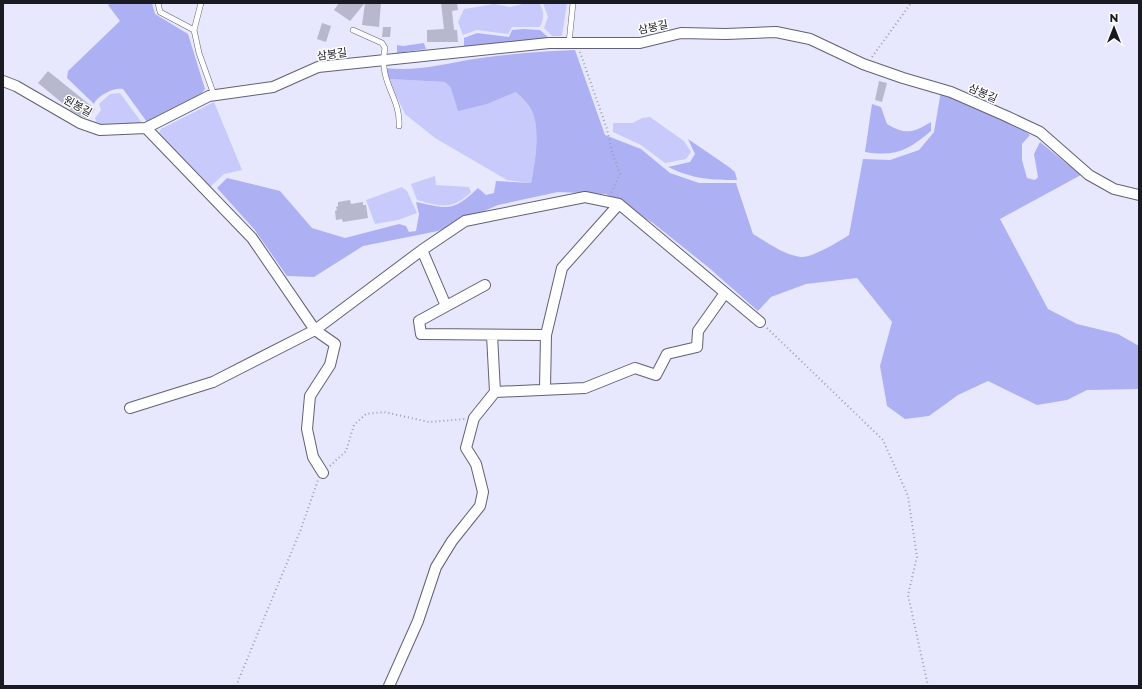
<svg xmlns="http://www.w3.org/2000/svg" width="1142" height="689" font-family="Montserrat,'Noto Sans KR',sans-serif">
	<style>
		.green { fill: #c7cafb }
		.forest { fill: #aeb0f4 }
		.building { fill: #b7b8cd }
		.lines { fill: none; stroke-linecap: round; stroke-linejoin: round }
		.lane-casing { stroke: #606174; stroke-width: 6 }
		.street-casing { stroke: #606174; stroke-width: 12 }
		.path { stroke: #9c9dae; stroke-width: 2; stroke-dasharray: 1 3; stroke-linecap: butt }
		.lane { stroke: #fff; stroke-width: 5 }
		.street { stroke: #fff; stroke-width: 10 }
		.labels { text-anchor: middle; stroke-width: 3; stroke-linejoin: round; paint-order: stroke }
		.street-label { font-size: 11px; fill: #1a1a22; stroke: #fff }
	</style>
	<rect width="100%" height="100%" fill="#e7e8fe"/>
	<!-- green -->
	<path class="green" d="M527 3H539C545 12 544 18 540 27H512L508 34 477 30 463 35 458 22 464 9 494 4 510 7Z
		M543 3H567L562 36H552L544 28 548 17Z
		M388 79 445 82 451 88 487 104 516 92C520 96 526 101 529 106 542 124 535 163 531 183L507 180 435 138 405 114Z
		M120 93 142 123 139 125 98 126 95 118 101 110 99 104 110 94Z
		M214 102 242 170 224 174 210 187 159 133 161 129Z
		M650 117 684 141 691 152 686 159 665 163 641 145 613 132V123H633L642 118Z
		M435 176 436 185 469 187 471 192C452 211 440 206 417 200L411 184Z
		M402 187 407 191 417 213 398 220 375 224 366 200Z"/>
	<!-- forest -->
	<path class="forest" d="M111 3H152L155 14 188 34 205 89 201 94 147 122 123 89C114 87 97 96 94 104L67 78 68 71 120 21 108 5Z
		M523 29 540 30 548 37 544 39 464 48V38L477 33 509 37 512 30Z
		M424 43 426 49 397 53V45L403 46Z
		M575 50 605 135 641 149 670 173 699 183H736L753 234C767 242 784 255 801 257 812 258 840 241 849 235L863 159 890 160 919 150 934 132 941 91 1018 126 1030 135 1022 144V160L1027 178 1035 180 1038 177 1034 154 1040 142 1081 175 1000 219 1048 309 1077 324 1118 334 1139 346V389L1087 390 1067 400 1037 405 988 381 958 395 929 416 905 419 887 406 880 366 892 322 857 278 806 284 771 297 758 311 708 267 653 223 606 194 558 192 498 205 438 231 363 246 314 277 287 276 254 229 217 188 227 178 280 191 312 228 345 238 399 224 406 226 409 232 416 231 419 214 416 202C448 209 453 212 478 188L486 195 494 193 496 181 531 183C535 163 542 124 529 106 526 101 520 96 516 92L487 104 458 111 451 88 445 82 388 79 385 68C415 72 444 64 474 59 508 54 542 51 575 50Z
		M872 104 881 107 887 124C905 135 913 133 931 122V131C909 150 895 157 865 152Z
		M688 139 729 167 735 172 737 180C710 180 693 179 668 167L690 162 695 154Z"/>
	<!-- building -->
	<path class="building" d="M339 3H381L379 27 362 25 365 3 350 21 334 10Z
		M441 3H457L458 10 452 11 454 30H457L458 42H427V30L444 29Z
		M322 23 331 26 326 42 317 39Z
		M383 27H391L390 37H382Z
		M48 71 95 109 90 115 88 114 85 118 72 111 38 83Z
		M879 81 887 83 882 102 875 100Z
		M350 200 351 204 363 202V205H366L368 218 343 222 342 219 336 220 335 211 337 210 336 207 338 206V202Z"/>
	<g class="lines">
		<!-- lane casing -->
		<g class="lane-casing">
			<path id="lane" d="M158 3 160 12 194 30
				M201 3 194 30 199 53 214 95
				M353 30 382 43 385 48C378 83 401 97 399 126
				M569 43 573 3"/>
		</g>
		<!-- street casing -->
		<g class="street-casing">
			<path id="street" d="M3 81 16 86 80 123 100 130 146 128 209 96 273 87 318 67 549 43H640L681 33 726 34 776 32 810 39 863 64 903 78 951 92 1006 116 1040 132 1089 175 1114 189 1139 195
				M146 128 252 238 315 330 335 344 330 365 310 396 307 429 313 457 323 473
				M422 250 446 306
				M485 285 419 321 421 334 546 335
				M492 335 495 392
				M545 389 546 335 562 268 619 204
				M130 408 213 382 315 330 422 250 465 221 585 197 619 204 760 322
				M389 686 418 621 436 567 452 541 480 506 483 492 476 464 466 448 474 418 495 392 585 388 635 368 656 375 667 354 697 347 698 331 725 293"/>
		</g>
		<!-- path -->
		<path class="path" d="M580 52 607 129 612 152 620 174 611 193
			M872 57 911 3
			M767 328 883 440 908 496 917 557 908 595 928 686
			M330 466 346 451 354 425 366 414 384 412 429 422 465 419
			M236 686 301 529 318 480"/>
		<!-- lane -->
		<use href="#lane" class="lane"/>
		<!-- street -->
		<use href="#street" class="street"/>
	</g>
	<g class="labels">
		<!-- street labels -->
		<g class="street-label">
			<text transform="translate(653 27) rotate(-12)" y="4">삼봉길</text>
			<text transform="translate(332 54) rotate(-8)" y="4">삼봉길</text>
			<text transform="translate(983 93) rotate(24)" y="4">삼봉길</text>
			<text transform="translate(78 106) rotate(29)" y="4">원봉길</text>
		</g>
	</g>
	<!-- border -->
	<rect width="1142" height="689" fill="none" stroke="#1a1a22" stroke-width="8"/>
	<!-- north arrow -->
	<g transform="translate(1114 28)" stroke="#ffffff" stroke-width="3" paint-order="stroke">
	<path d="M0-3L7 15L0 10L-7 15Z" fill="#1a1a22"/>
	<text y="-6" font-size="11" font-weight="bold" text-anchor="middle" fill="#1a1a22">N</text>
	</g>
</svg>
